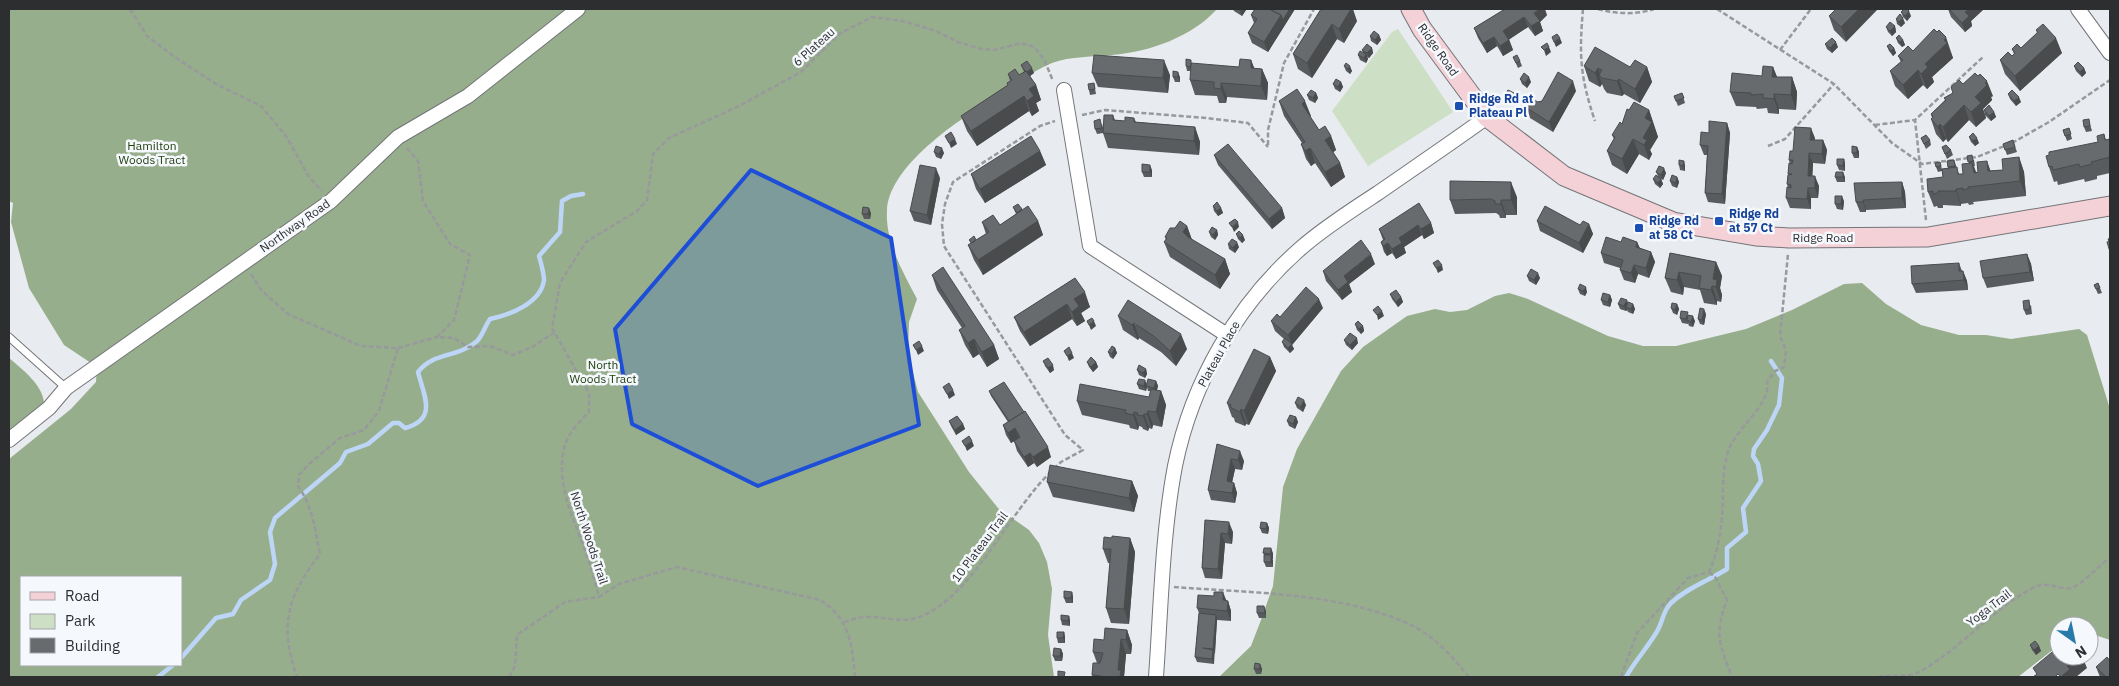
<svg xmlns="http://www.w3.org/2000/svg" width="2119" height="686" font-family="'IBM Plex Sans',sans-serif">
	<style>
		.green { fill: #cddfc5 }
		.forest { fill: #97ae8c; fill-rule: evenodd }
		.lines { fill: none; stroke-linecap: round; stroke-linejoin: round }
		.stream { stroke: #bdd6f7; stroke-width: 4.5 }
		.lane-casing { stroke: #737579; stroke-width: 9 }
		.street-casing { stroke: #737579; stroke-width: 16 }
		.secondary-casing { stroke: #737579; stroke-width: 21 }
		.path { stroke: #97999c; stroke-width: 2.5; stroke-dasharray: 5 2.5; stroke-linecap: butt }
		.lane { stroke: #fff; stroke-width: 7 }
		.street { stroke: #fff; stroke-width: 14 }
		.secondary { stroke: #f3d1d7; stroke-width: 19 }
		.wall { fill: #595c5f }
		.shaded-wall { fill: #494b4d }
		.building { fill: #686b6e; stroke: #494b4d }
		.marked { fill: #1d4ed8; fill-opacity: 0.2; stroke: #1d4ed8; stroke-width: 4; stroke-linejoin: round }
		.transit-dot { fill: #1a4fb4; stroke: #f5f8fc; stroke-width: 2 }
		.labels { text-anchor: middle; stroke-width: 5; stroke-linejoin: round; paint-order: stroke }
		.street-label { font-size: 12px; fill: #2d2e30; stroke: #f5f8fc }
		.transit-label { font-size: 12px; font-weight: bold; fill: #164399; stroke: #f5f8fc; text-anchor: start }
		.park-label { font-size: 12px; fill: #224110; stroke: #f5f8fc }
	</style>
	<rect width="100%" height="100%" fill="#e8ebef"/>
	<!-- green -->
	<path class="green" d="M1398 29 1453 112 1368 166 1332 111 1392 32Z"/>
	<!-- forest -->
	<path class="forest" d="M9 9H1217C1192 37 1149 52 1112 55 1093 57 1071 56 1052 63 1035 70 1019 82 1003 92 967 115 890 162 887 210 885 242 903 272 917 299L909 322 908 353 918 392 969 472 998 508 1029 530 1039 543 1047 562 1052 589 1048 635 1054 677H9V459L71 409 96 382 97 367 64 345 29 288 11 222 13 203 9 201ZM21 577H181V665H21Z
		M1862 283 1886 304 1921 325 1959 335H1986L2011 339 2079 329 2087 335 2110 409V640L2089 633V626H2059V645L2018 677H1219L1251 646 1261 620 1273 586 1283 487 1297 449 1341 371 1363 347 1407 316 1435 309 1450 312 1467 310 1495 296 1509 293 1528 299 1608 336 1643 346H1676L1746 329 1792 310 1844 284Z
		M9 358C22 369 43 385 44 403L31 416 9 430Z"/>
	<g class="lines">
		<!-- stream -->
		<path class="stream" d="M181 658 216 618 233 614 241 600 270 580 275 564 270 532 275 518 340 463 346 452 368 444 393 423H399L405 428C438 419 424 396 418 372 433 352 457 358 476 342 482 337 485 326 490 319 510 315 541 303 544 280 544 273 541 263 539 256L560 232 562 201 571 196 583 194
			M158 677 173 665
			M1626 677C1635 661 1647 648 1656 633 1663 623 1662 612 1671 603 1688 587 1708 581 1727 569V548L1746 532 1743 508 1761 481 1758 464 1753 456 1754 449 1767 430 1779 405 1782 378 1771 361"/>
		<!-- lane casing -->
		<g class="lane-casing">
			<path id="lane" d="M9 337 66 388"/>
		</g>
		<!-- street casing -->
		<g class="street-casing">
			<path id="street" d="M2078 9 2110 53
				M1064 90 1090 246 1227 335
				M9 440 49 408 66 388 331 201 398 137 468 96 578 9
				M1156 677C1161 608 1162 535 1175 466 1192 382 1237 304 1301 248 1325 227 1352 210 1378 193 1414 168 1451 143 1487 117"/>
		</g>
		<!-- secondary casing -->
		<g class="secondary-casing">
			<path id="secondary" d="M1411 9 1422 29 1487 117 1564 176 1673 222 1756 236 1789 238 1928 237 2110 206"/>
		</g>
		<!-- path -->
		<path class="path" d="M130 9 147 36 176 58 216 84 261 106 286 136 309 177 322 191
			M1583 9C1579 55 1580 77 1595 121
			M1598 9C1616 14 1636 15 1654 9
			M1717 9 1834 84 1892 143 1922 164 1977 157 2007 145
			M1780 50 1811 9
			M1082 115 1105 110 1206 118 1248 123 1268 147
			M1875 125 1915 120
			M2012 143 2049 122 2110 80
			M1268 145V130L1284 63 1314 9
			M1768 146 1785 139 1834 84
			M407 148 418 161 423 201 450 244 470 255 454 320 437 337 454 338 468 347 490 346 513 355 532 347 555 332
			M1926 220 1915 120 1983 57
			M251 274 262 291 288 314 361 346 398 348 379 411 364 430 340 438 310 463 299 475 298 486C313 507 315 529 320 554 287 597 279 625 297 677
			M398 348 437 337
			M1054 469 1061 462 1083 450 1065 435 944 246 942 224 945 204 953 182 1040 126 1055 121
			M1709 572 1715 577 1727 600C1714 635 1719 643 1732 677
			M1174 587C1250 593 1343 592 1413 626 1437 638 1453 658 1469 677
			M844 622C851 620 859 617 866 617 883 616 899 623 916 618 970 602 1009 511 1050 473
			M509 677 515 666 517 635 565 602 599 597
			M855 677C852 644 850 619 820 600L677 567 619 584 599 597C595 583 592 569 587 556 575 521 554 484 565 445 569 432 580 421 589 412V393L552 328 560 283 586 242 637 211 647 200 653 154 669 138 737 107 801 72 839 34 872 17 903 21 936 31 958 42 981 49 995 50 1021 43 1034 47 1044 59 1053 81
			M1621 677 1637 633 1688 578 1709 572C1717 554 1720 537 1722 517 1724 494 1721 472 1729 449 1738 426 1771 405 1767 382L1775 371 1784 367 1786 350 1780 336 1788 254
			M1878 677C1890 674 1908 678 1919 672 1961 649 1991 610 2033 588 2047 580 2059 590 2071 588 2082 585 2099 565 2110 558"/>
		<!-- lane -->
		<use href="#lane" class="lane"/>
		<!-- street -->
		<use href="#street" class="street"/>
		<!-- secondary -->
		<use href="#secondary" class="secondary"/>
	</g>
	<!-- wall -->
	<path class="wall" d="M1233 9H1245L1246 10 1242 16 1234 11Z
		M1255 9H1295L1268 52 1252 43 1248 33 1254 23 1251 15Z
		M1321 9 1357 21 1344 43 1337 39 1312 78 1298 69 1293 54Z
		M1505 9 1547 15 1540 22 1543 31 1535 36 1528 27 1509 39 1513 50 1503 56 1497 46 1487 53 1478 38 1474 28Z
		M1836 9 1846 42 1834 30 1829 16Z
		M1948 9H1984L1971 21 1972 26 1965 32 1951 17Z
		M1901 12 1911 16 1907 21 1903 17Z
		M1896 19 1905 23 1901 27 1897 24Z
		M1895 26 1896 32 1892 36 1888 32 1886 27Z
		M2036 30 2062 53 2020 91 2005 74 2000 60 2012 56 2014 54 2012 49 2021 48 2037 33Z
		M1379 35 1381 40 1377 45 1371 41 1370 36Z
		M1896 38 1903 40 1905 45 1902 47 1898 43Z
		M1825 44 1838 47 1832 53 1827 49Z
		M1887 46 1894 48 1896 53 1893 56 1889 51Z
		M1372 48 1373 53 1369 58 1367 57 1368 59 1366 63 1360 60 1358 55 1363 53 1362 50Z
		M1913 51 1951 52V53L1953 58 1932 77 1934 82 1927 89 1923 85 1908 99 1895 86 1890 71 1901 62 1898 56Z
		M1513 57 1520 61 1522 66 1518 68Z
		M1251 60 1254 68 1262 69 1268 83 1267 100 1227 97 1226 103H1219L1217 96 1195 95 1190 80 1191 71H1187L1186 66 1193 64 1239 67Z
		M1021 65 1034 73 1030 76 1036 85 1041 100 1036 103 1039 111 1032 116 1029 111 977 146 967 131 961 116 1008 85 1007 83 1010 81 1008 74 1019 75 1024 72Z
		M1344 66 1352 71 1350 74 1346 71Z
		M1584 66 1647 67 1652 82 1640 103 1624 94 1622 96 1607 93 1604 89 1602 84 1600 87 1589 81Z
		M2074 66 2084 68 2086 73 2082 77 2076 71Z
		M1773 67 1777 77H1792L1797 92 1796 110 1779 109V114L1768 113 1767 108 1757 109 1756 107 1736 106 1730 92 1762 76Z
		M1092 73 1170 75 1168 93 1098 87Z
		M1173 77H1180V82H1175Z
		M1520 79 1531 82 1527 88 1522 84Z
		M1341 82 1343 87 1340 92 1335 89 1333 84Z
		M1094 83 1096 94 1090 95 1089 90Z
		M1963 84 1993 96 1991 97 1992 100 1983 109 1986 118 1976 127 1969 120 1948 142 1946 139 1943 142 1936 134 1931 119 1932 118 1931 114 1945 100 1944 98 1953 93Z
		M1576 91 1553 132 1530 118 1527 108 1538 102Z
		M1316 93 1318 98 1315 103 1309 100 1307 95Z
		M1682 93 1685 103 1678 106 1674 96Z
		M2008 94 2021 102 2016 106 2010 99Z
		M1504 96 1515 98 1511 105 1505 101Z
		M1279 101 1311 116 1310 117 1319 130 1331 136 1336 150 1333 152 1340 163 1345 177 1331 187 1315 163 1311 166 1306 159 1301 144 1302 143 1284 116Z
		M1629 110H1649L1658 137 1650 150 1652 154 1649 160 1639 154 1627 174 1612 165 1607 151 1614 139 1612 135 1622 124Z
		M1984 110 1994 112 1996 117 1991 121 1985 115Z
		M1113 115 1115 120 1125 121 1134 118 1136 122 1195 127 1200 142 1199 155 1108 148 1103 133 1097 134 1095 129 1102 124 1103 128Z
		M1727 123 1730 133 1725 204 1708 202 1705 193 1707 155H1704L1700 145Z
		M2090 124 2092 131 2086 132 2084 127Z
		M2069 128 2072 139 2067 141 2063 130Z
		M2104 134 2106 140 2110 139V173L2097 176V179L2085 182 2084 179 2058 185 2057 181 2054 182 2049 167 2098 142Z
		M1969 137 1979 143 1975 146 1971 142Z
		M1815 138 1814 140H1823L1827 150 1825 164 1813 163 1812 176 1819 186 1818 198H1811V209L1790 208 1786 198 1788 188 1787 184 1788 174 1790 164 1789 160 1793 151Z
		M1921 138 1930 140 1931 145 1926 149Z
		M2013 140 2017 152 2007 155 2003 144Z
		M1857 147 1859 152V158H1854L1852 153Z
		M1942 147 1951 150 1953 155 1947 159Z
		M1040 151 1046 165 985 203 976 189 971 174Z
		M934 152 944 153 941 159 936 157Z
		M1214 155 1282 208 1285 218 1272 229 1218 165Z
		M1967 156 1974 160 1975 166H1974L1976 172H1978L1987 161 1990 171 2003 170 2019 157 2024 172 2026 196 1973 202 1974 204 1969 205 1968 203 1961 204V206L1943 205V208H1938L1937 206 1934 207 1928 192 1943 177 1942 171 1938 172 1936 167 1940 162 1942 169 1948 168 1947 161 1954 160 1959 174H1963L1969 163Z
		M1844 159 1845 164V171L1839 170 1837 165Z
		M1684 161 1685 166V171L1680 170 1679 165Z
		M1152 170V177H1144L1142 172Z
		M1656 172 1666 173 1663 180 1661 179 1663 184 1660 188 1655 184 1653 179 1658 176Z
		M1677 177 1679 182 1677 188 1672 186 1670 181Z
		M1835 177H1845V182H1837Z
		M940 178 931 225 914 221 910 211Z
		M1902 182 1905 192 1906 208 1866 210V212H1860L1856 202Z
		M1517 197V215H1506V218H1500L1499 215 1496 213 1455 214 1450 200Z
		M1844 201 1843 210 1837 209 1835 204Z
		M1213 206 1221 208 1223 213 1218 216 1214 211Z
		M1013 207 1023 210 1038 221 1043 235 983 275 974 260 968 245 971 244 969 240H976L986 234 982 222 1000 225 1016 214Z
		M871 213 870 219H864L862 214Z
		M1537 221 1580 225 1589 224 1593 234 1583 253 1540 231Z
		M1431 223 1434 233 1424 239 1422 235 1404 247 1406 253 1396 259 1392 253 1387 256 1384 252 1381 242 1383 240 1379 229Z
		M1187 226 1192 240 1225 259 1230 274 1220 289 1170 257 1164 242 1166 240 1165 237 1175 228Z
		M1217 230 1218 235 1215 240 1211 237 1209 232Z
		M1236 234 1245 240 1242 243 1238 239Z
		M1621 242H1637L1640 248 1651 252 1655 262 1649 278 1638 274 1635 283 1624 280 1620 270V268L1604 263 1601 253Z
		M1228 244 1239 247 1235 253 1229 249Z
		M1670 253 1716 262 1722 276 1720 288 1722 295 1721 302 1717 301V305L1704 303 1700 290 1684 287 1683 295 1671 292 1665 278Z
		M2027 254 2031 264 2034 281 1987 288 1983 278Z
		M1959 263 1962 271H1963L1967 281 1968 290 1916 293 1912 284Z
		M1375 264 1349 284 1352 292 1342 300 1326 281 1323 271Z
		M932 275 994 345 999 359 987 367 979 354 973 358 965 345 959 330 962 328 937 290Z
		M1527 276 1540 278 1536 285 1529 281Z
		M1075 278 1090 307 1081 313 1085 321 1077 326 1072 319 1030 346 1020 331 1014 317Z
		M2098 283 2102 293 2098 294 2094 285Z
		M1578 289 1587 292 1585 296 1580 294Z
		M1390 294 1401 297 1403 302 1398 307 1392 299Z
		M1610 295 1612 300 1610 307 1603 305 1601 300Z
		M1628 303 1633 304 1635 309 1633 314 1628 312 1627 310 1626 311 1620 309 1618 304Z
		M1677 304 1679 309 1677 315 1673 313 1671 308Z
		M2031 305 2032 314 2026 315 2024 310Z
		M1323 308 1292 345 1294 349 1290 353 1284 347 1282 342 1284 339 1275 331 1271 321 1280 317Z
		M1706 314 1704 325 1700 324 1698 319Z
		M1689 315 1695 321 1693 327 1689 326 1688 323V324L1682 323 1680 318Z
		M1118 316 1187 349 1176 366 1161 352 1139 338 1138 340 1123 330Z
		M1355 324 1363 326 1364 331 1361 334 1357 330Z
		M1344 340 1358 343 1352 350 1346 345Z
		M1115 348 1117 353 1113 359 1110 357 1108 352Z
		M1270 357 1276 371 1249 425 1246 424 1245 426 1235 422 1234 418 1232 417 1227 403Z
		M1043 361 1054 370 1050 373 1045 366Z
		M1087 362H1096L1098 367 1093 372 1089 367Z
		M1146 369 1147 374 1145 378 1139 375 1137 370Z
		M1156 381 1158 386 1157 390 1161 391 1166 405 1162 427 1153 425 1152 429 1149 428 1148 431 1143 429 1142 427 1139 426 1138 430 1130 428 1129 425 1082 415 1077 401 1149 397 1151 391H1148L1147 387 1146 391 1139 389 1137 384H1147Z
		M989 391 1051 457 1037 467 1034 463 1028 467 1017 451 1014 441 1019 438 1011 443 1006 435 1003 425 1008 422 991 396Z
		M1295 403 1306 405 1303 412 1297 408Z
		M1296 417 1298 422 1295 429 1289 426 1287 421Z
		M949 421 963 424 965 429 956 435 951 426Z
		M1217 444 1244 461 1242 470 1235 469 1232 483H1234L1237 493 1235 503 1211 500 1208 490Z
		M1132 481 1138 496 1134 512 1053 497 1047 482Z
		M1205 520 1233 532 1232 544 1225 543 1222 579 1205 578 1202 568Z
		M1267 523 1269 528 1268 534 1262 533 1260 528Z
		M1112 538H1130L1135 552 1129 624 1111 623 1106 608 1110 563H1108L1103 549Z
		M1263 553H1273V559H1272L1273 567H1266L1264 562V555Z
		M1072 592 1073 597V603H1066L1064 598Z
		M1226 601H1228L1231 611V621L1217 620 1214 664 1197 662 1195 657 1199 613 1197 608Z
		M1266 611V618H1259L1257 613Z
		M1069 616 1070 621V626L1062 625 1061 620Z
		M1127 630 1132 645 1131 654H1126L1124 677H1093L1092 675 1097 663 1093 652 1104 640Z
		M1064 632 1065 637V643H1058L1057 638Z
		M2030 645 2039 646 2041 651 2036 655 2032 650Z
		M1061 649 1063 654 1062 661H1055L1053 656Z
		M1260 664 1262 669 1261 674H1256L1254 669Z
		M2096 667 2110 677H2100Z"/>
	<!-- shaded-wall -->
	<path class="shaded-wall" d="M1242 9H1245L1246 10 1242 16 1240 11Z
		M1288 9H1295L1268 52 1264 42 1281 15 1289 10Z
		M1347 9H1353L1357 21 1344 43 1339 29Z
		M1539 9H1545L1547 15 1540 22 1543 31 1535 36 1531 26 1534 13Z
		M1859 9H1878L1846 42 1841 27Z
		M1969 9H1984L1971 21 1972 26 1965 32 1962 23 1965 12Z
		M1909 11 1911 16 1907 21 1905 16Z
		M1524 17 1528 27 1507 41 1503 31Z
		M1903 18 1905 23 1901 27 1899 22Z
		M1332 24 1337 39 1312 78 1307 63Z
		M1895 26 1896 32 1892 36 1890 31Z
		M1379 35 1381 40 1377 45 1375 40Z
		M1494 37 1497 46 1487 53 1483 43Z
		M1946 37 1953 58 1932 77 1934 82 1927 89 1921 74 1925 64Z
		M1560 38 1562 43 1556 47 1554 42Z
		M2056 38 2062 53 2020 91 2015 76Z
		M1509 40 1513 50 1503 56 1500 46Z
		M1903 40 1905 45 1902 47 1900 42Z
		M1836 42 1838 47 1832 53 1830 48Z
		M1549 47 1551 52 1546 56 1544 50Z
		M1372 48 1373 53 1369 58 1367 53Z
		M1894 48 1896 53 1893 56 1891 51Z
		M1366 54 1368 59 1366 63 1364 58Z
		M1164 60 1170 75 1168 93 1163 78Z
		M1251 60 1257 75 1251 68Z
		M1350 66 1352 71 1350 74 1348 69Z
		M1647 67 1652 82 1640 103 1635 89Z
		M1773 67 1779 82 1772 77Z
		M1032 68 1034 73 1027 78 1026 73Z
		M1598 68 1601 77 1599 75 1602 84 1600 87 1595 73Z
		M2084 68 2086 73 2082 77 2080 72Z
		M1262 69 1268 83 1267 100 1261 86Z
		M1918 70 1923 85 1908 99 1903 85Z
		M1178 72 1180 77V82L1178 77Z
		M1529 77 1531 82 1527 88 1525 83Z
		M1792 77 1797 92 1796 110 1791 95Z
		M1619 79 1624 94 1622 96 1617 81Z
		M1573 81 1576 91 1553 132 1549 122Z
		M1987 81 1993 96 1991 97 1992 100 1983 109 1986 118 1976 127 1971 112 1975 97Z
		M1341 82 1343 87 1340 92 1338 87Z
		M1221 83 1227 97 1226 103 1221 89Z
		M1036 85 1041 100 1036 103 1039 111 1032 116 1027 101 1029 89Z
		M1316 93 1318 98 1315 103 1313 98Z
		M1514 93 1515 98 1511 105 1510 100Z
		M1774 94 1779 109V114L1774 99Z
		M1024 96 1029 111 977 146 971 131Z
		M2019 97 2021 102 2016 106 2014 101Z
		M1305 101 1311 116 1307 119 1302 104Z
		M1964 105 1969 120 1948 142 1943 127Z
		M1649 110 1658 137 1650 150 1652 154 1649 160 1644 145 1643 138 1645 118Z
		M1994 112 1996 117 1991 121 1989 116Z
		M1727 123 1730 133 1725 204 1722 194Z
		M1940 124 1946 139 1943 142 1938 127Z
		M1195 127 1200 142 1199 155 1194 141Z
		M1811 128 1815 138 1814 150 1810 140Z
		M1331 136 1336 150 1330 155 1325 140Z
		M1977 138 1979 143 1975 146 1973 141Z
		M955 139 957 144 951 148 949 143Z
		M1633 139 1639 154 1627 174 1622 159Z
		M1823 140 1827 150 1825 164 1822 154Z
		M1857 147 1859 152V158L1857 153Z
		M942 148 944 153 941 159 939 154Z
		M1310 148 1315 163 1311 166 1305 151Z
		M1040 151 1046 165 985 203 980 189Z
		M1809 153 1813 163 1812 186 1808 176Z
		M2019 157 2024 172 2026 196 2020 181Z
		M1844 159 1845 164V171L1843 166Z
		M1684 161 1685 166V171L1683 166Z
		M1987 161 1992 175 1993 186 1988 171Z
		M1340 163 1345 177 1331 187 1325 172Z
		M1972 163 1978 177 1979 187 1974 173Z
		M1150 165 1152 170V177L1150 172Z
		M936 168 940 178 931 225 927 215Z
		M1664 168 1666 173 1663 180 1661 175Z
		M1843 172 1845 177V182L1843 177Z
		M1815 176 1819 186 1818 198 1815 188Z
		M1677 177 1679 182 1677 188 1676 183Z
		M1661 179 1663 184 1660 188 1658 183Z
		M1511 182 1517 197V215L1511 200Z
		M1902 182 1905 192 1906 208 1902 198Z
		M1808 188 1811 198V209L1807 199Z
		M1956 189 1961 204V206L1956 191Z
		M1842 196 1844 201 1843 210 1841 204Z
		M1501 200 1506 215V218L1501 204Z
		M1863 200 1866 210V212L1863 202Z
		M869 208 871 213 870 219 868 214Z
		M1221 208 1223 213 1218 216 1217 211Z
		M1282 208 1285 218 1272 229 1269 219Z
		M1038 221 1043 235 983 275 978 260Z
		M1238 222 1239 227 1234 232 1232 227Z
		M1431 223 1434 233 1424 239 1421 229Z
		M1589 224 1593 234 1583 253 1579 243Z
		M1418 225 1422 235 1404 247 1406 253 1396 259 1392 249 1399 238Z
		M1187 226 1192 240 1188 247 1183 232Z
		M1217 230 1218 235 1215 240 1213 235Z
		M1243 235 1245 240 1242 243 1240 238Z
		M1237 242 1239 247 1235 253 1233 248Z
		M1637 242 1641 252 1636 247Z
		M1388 243 1392 253 1387 256 1383 246Z
		M1651 252 1655 262 1649 278 1646 268Z
		M1371 254 1375 264 1349 284 1352 292 1342 300 1338 290 1344 276Z
		M2027 254 2031 264 2034 281 2030 272Z
		M1225 259 1230 274 1220 289 1215 275Z
		M1716 262 1722 276 1720 288 1722 295 1721 302 1713 279Z
		M1442 265 1443 270 1438 273 1436 268Z
		M1634 265 1638 274 1635 283 1631 273Z
		M1963 271 1967 281 1968 290 1964 280Z
		M1679 272 1684 287 1683 295 1677 280Z
		M1538 273 1540 278 1536 285 1534 280Z
		M1712 286 1717 301V305L1711 290Z
		M1586 287 1587 292 1585 296 1583 291Z
		M1085 292 1090 307 1081 313 1085 321 1077 326 1072 312 1074 299Z
		M1610 295 1612 300 1610 307 1608 302Z
		M1401 297 1403 302 1398 307 1396 302Z
		M1319 299 1323 308 1292 345 1294 349 1290 353 1288 348 1292 345 1288 335Z
		M1627 300 1629 305 1626 307 1627 310 1626 311 1624 306Z
		M1067 304 1072 319 1030 346 1024 332Z
		M1633 304 1635 309 1633 314 1631 309Z
		M1677 304 1679 309 1677 315 1675 310Z
		M1704 309 1706 314 1704 325 1702 320Z
		M1382 311 1384 316 1378 320 1377 315Z
		M1693 316 1695 321 1693 327 1691 322Z
		M1094 321 1096 326 1091 330 1089 325Z
		M1134 323 1139 338 1138 340 1132 325Z
		M1363 326 1364 331 1361 334 1359 329Z
		M1181 334 1187 349 1176 366 1170 351Z
		M1357 338 1358 343 1352 350 1350 345Z
		M974 339 979 354 973 358 968 343Z
		M994 345 999 359 987 367 982 352Z
		M922 346 924 351 918 355 916 350Z
		M1115 348 1117 353 1113 359 1112 354Z
		M1072 353 1074 358 1069 361 1067 356Z
		M1270 357 1276 371 1249 425 1244 411Z
		M1096 362 1098 367 1093 372 1091 367Z
		M1053 365 1054 370 1050 373 1048 368Z
		M1146 369 1147 374 1145 378 1143 373Z
		M1145 380 1147 385 1146 386 1147 387 1146 391 1144 386Z
		M1156 381 1158 386 1156 393 1154 388Z
		M953 390 955 395 949 399 947 394Z
		M1161 391 1166 405 1162 427 1156 412Z
		M1304 400 1306 405 1303 412 1301 407Z
		M1241 409 1246 424 1245 426 1240 412Z
		M1148 411 1153 425 1152 429 1147 414Z
		M1134 412 1139 426 1138 430 1133 415Z
		M1144 414 1149 428 1148 431 1143 416Z
		M1026 416 1015 429 1019 438 1011 443 1008 433Z
		M1296 417 1298 422 1295 429 1293 424Z
		M963 424 965 429 956 435 955 430Z
		M972 441 974 446 967 451 965 446Z
		M1048 447 1051 457 1037 467 1033 457Z
		M1240 451 1244 461 1242 470 1238 460Z
		M1030 453 1034 463 1028 467 1024 457Z
		M1231 459 1235 469 1230 491 1227 481Z
		M1132 481 1138 496 1134 512 1129 498Z
		M1234 483 1237 493 1235 503 1232 493Z
		M1229 522 1233 532 1232 544 1228 534Z
		M1267 523 1269 528 1268 534 1266 529Z
		M1221 533 1225 543 1222 579 1218 569Z
		M1130 538 1135 552 1129 624 1124 609Z
		M1271 548 1273 553V559L1271 554Z
		M1271 555 1273 560V567L1271 562Z
		M1072 592 1073 597V603L1071 598Z
		M1223 592 1227 602 1223 600Z
		M1228 601 1231 611V621L1227 611Z
		M1264 606 1266 611V618L1265 613Z
		M1216 615 1217 620 1215 654 1213 649Z
		M1069 616 1070 621V626L1068 621Z
		M1127 630 1132 645 1131 654 1126 640Z
		M1064 632 1065 637V643L1063 638Z
		M1121 639 1126 654 1124 677H1120L1118 670Z
		M2039 646 2041 651 2036 655 2034 650Z
		M1061 649 1063 654 1062 661 1060 656Z
		M1213 650 1214 655V664L1212 659Z
		M2079 656H2082L2087 668 2076 677H2061L2067 666Z
		M1260 664 1262 669 1261 674 1260 669Z"/>
	<!-- building -->
	<path class="building" d="M1255 9H1269L1281 15 1264 42 1248 33 1257 19 1251 15Z
		M1269 9H1286L1289 10 1283 20 1281 15Z
		M1321 9H1351L1339 29 1332 24 1307 63 1293 54Z
		M1505 9H1539L1534 13 1540 21 1531 26 1524 17 1503 31 1509 40 1500 46 1494 37 1483 43 1474 28Z
		M1836 9H1859L1841 27 1829 16Z
		M1904 9H1907L1909 11 1905 16 1901 12Z
		M1949 9H1969L1965 12 1969 16 1962 23Z
		M1900 14 1903 18 1899 22 1896 19Z
		M1890 22 1895 26 1890 31 1886 27Z
		M2043 24 2056 38 2015 76 2000 60 2008 52 2012 56 2015 53 2012 49 2017 44 2021 48 2038 32 2036 30Z
		M1934 29 1937 32 1939 30 1946 37 1944 40 1947 43 1925 64 1928 67 1921 74 1918 70 1903 85 1890 71 1903 60 1898 56 1908 46 1913 51Z
		M1374 31 1379 35 1375 40 1370 36Z
		M1557 34 1560 38 1554 42 1552 37Z
		M1899 35 1903 40 1900 42 1896 38Z
		M1832 38 1836 42 1830 48 1825 44Z
		M1547 43 1549 47 1544 50 1541 47Z
		M1367 44 1372 48 1367 53 1362 50Z
		M1890 44 1894 48 1891 51 1887 46Z
		M1595 47 1630 67 1635 60 1647 67 1635 89 1619 79 1617 81 1602 78 1599 75 1602 70 1598 68 1595 73 1584 66Z
		M1360 51 1366 54 1364 58 1358 55Z
		M1094 55 1164 60 1163 78 1092 73Z
		M1517 55 1520 61 1516 63 1513 57Z
		M1186 59 1191 60V67L1186 66Z
		M1240 59 1251 60V68L1262 69 1261 86 1221 83V89L1214 88V82L1190 80 1191 63 1239 67Z
		M1027 61 1032 68 1027 72 1026 71H1025L1021 65Z
		M2078 62 2084 68 2080 72 2074 66Z
		M1346 63 1350 66 1348 69 1344 66Z
		M1763 66 1773 67 1772 77H1792L1791 95 1774 94V99L1763 98V94L1751 95V93L1730 92 1732 73 1762 76Z
		M1015 69 1019 75 1026 71 1036 85 1029 89 1034 96 1027 101 1024 96 971 131 961 116 1008 85 1007 83 1012 80 1008 74Z
		M1173 71 1178 72V77H1173Z
		M1558 72 1573 81 1549 122 1527 108 1532 99 1538 102 1542 101Z
		M1524 73 1529 77 1525 83 1520 79Z
		M1975 73 1978 76 1980 74 1987 81 1985 83 1987 85 1975 97 1981 103 1971 112 1964 105 1943 127 1940 124 1938 127 1931 119 1933 117 1931 114 1946 100 1944 98 1953 93 1951 87 1959 80 1963 84Z
		M1336 79 1341 82 1338 87 1333 84Z
		M1094 83 1095 89 1089 90 1088 84Z
		M1297 89 1305 101 1302 104 1319 130 1325 126 1331 136 1325 140 1340 163 1325 172 1310 148 1305 151 1301 144 1305 142 1279 101Z
		M1311 90 1316 93 1313 98 1307 95Z
		M1508 90 1514 93 1510 100 1504 96Z
		M2012 90 2019 97 2014 101 2008 94Z
		M1682 93 1684 98 1676 101 1674 96Z
		M1634 102 1649 110 1645 118 1652 122 1643 138 1647 140 1644 145 1633 139 1622 159 1607 151 1615 137 1612 135 1620 122 1622 124 1627 109 1629 110Z
		M1989 105 1994 112 1989 116 1984 110Z
		M1104 115H1113V120L1125 121V117L1134 118V122L1195 127 1194 141 1103 133Z
		M1100 119 1102 128 1095 129 1094 121Z
		M2089 119 2090 126 2084 127 2083 120Z
		M1709 121 1727 123 1722 194 1705 193 1708 146 1700 145 1701 132 1709 133Z
		M1795 127 1811 128 1810 140H1823L1822 154 1809 153 1808 176H1815V188H1808L1807 199 1786 198 1787 187 1791 188V185L1787 184 1788 175 1792 174H1788L1789 163 1792 164 1793 160H1789L1790 151H1793Z
		M2069 128 2071 134 2065 136 2063 130Z
		M951 132 955 139 949 143 945 136Z
		M1973 133 1977 138 1973 141 1969 137Z
		M2104 134 2105 140 2110 139V157L2091 162 2092 164 2080 167 2079 164 2053 170 2052 166 2049 167 2046 156 2049 155V152L2098 142 2097 136Z
		M1926 135 1930 140 1924 144 1921 138Z
		M1031 136 1040 151 980 189 971 174Z
		M2013 140 2015 147 2005 150 2003 144Z
		M1228 144 1282 208 1269 219 1214 155Z
		M1946 145 1951 150 1945 154 1942 147Z
		M936 146 942 148 939 154 934 152Z
		M1852 146 1857 147V153H1852Z
		M1972 155 1973 161 1968 162 1967 156Z
		M2019 157 2020 181 1968 187V189L1963 190V188L1956 189V191H1938V193L1933 194V191L1928 192 1927 179 1943 177 1942 169 1957 167 1958 174H1963L1962 164 1972 163 1974 173 1978 172 1977 162 1987 161 1988 171 2003 170 2002 159Z
		M1837 159H1844L1843 166 1837 165Z
		M1679 160 1684 161 1683 166 1679 165Z
		M1954 160 1955 166 1948 167 1947 161Z
		M1940 162 1941 166 1936 167 1935 163Z
		M1142 164 1150 165V172H1142Z
		M920 165 936 168 927 215 910 211Z
		M1659 166 1664 168 1661 175 1656 172Z
		M1836 172H1843V177H1835Z
		M1656 175 1661 179 1658 183 1653 179Z
		M1672 175 1677 177 1676 183 1670 181Z
		M1450 181 1511 182V200H1501V204H1495V201L1491 199 1450 200Z
		M1902 182V198L1863 200V202H1856L1854 183Z
		M1835 196H1842L1841 204H1835Z
		M1217 202 1221 208 1217 211 1213 206Z
		M1419 203 1431 223 1421 229 1418 225 1399 238 1402 243 1392 249 1388 243 1383 246 1381 242 1385 239 1379 229Z
		M1018 204 1022 209 1017 213 1013 207Z
		M1028 206 1038 221 978 260 968 245 989 232 982 222 993 215 1000 225Z
		M1545 206 1580 225 1583 221 1589 224 1579 243 1537 221Z
		M863 207 869 208 868 214H862Z
		M1235 219 1238 222 1232 227 1229 223Z
		M1180 221 1187 226 1183 232 1188 237 1225 259 1215 275 1164 242 1167 238 1165 237 1170 228H1175Z
		M1212 227 1217 230 1213 235 1209 232Z
		M1239 231 1243 235 1240 238 1236 234Z
		M974 236 976 240 972 243 969 240Z
		M1606 237 1621 242 1623 237 1637 242 1636 247 1651 252 1646 268 1634 265 1631 273 1620 270 1623 260 1601 253Z
		M2110 238V252L2107 242 2109 241 2108 239Z
		M1232 239 1237 242 1233 248 1228 244Z
		M1361 240 1371 254 1344 276 1348 282 1338 290 1323 271Z
		M1670 253 1716 262 1713 279 1717 280 1716 287 1712 286 1711 290 1699 288 1701 276 1679 272 1677 280 1665 278Z
		M2027 254 2030 272 1983 278 1980 261Z
		M1438 260 1442 265 1436 268 1433 263Z
		M1959 263V271H1963L1964 280 1912 284 1911 266Z
		M943 267 994 345 982 352 974 339 968 343 959 330 965 326 932 275Z
		M1531 269 1538 273 1534 280 1527 276Z
		M1075 278 1085 292 1074 299 1079 306 1072 312 1067 304 1024 332 1014 317Z
		M2098 283 2100 288 2096 289 2094 285Z
		M1580 284 1586 287 1583 291 1578 289Z
		M1306 287 1319 299 1288 335 1271 321 1277 314 1280 317Z
		M1396 290 1401 297 1396 302 1390 294Z
		M1603 293 1610 295 1608 302 1601 300Z
		M1621 298 1627 300 1624 306 1618 304Z
		M1128 300 1181 334 1170 351 1155 337 1134 323 1132 325 1118 316Z
		M2029 300 2030 309 2024 310 2023 301Z
		M1628 302 1633 304 1631 309 1626 307Z
		M1672 303 1677 304 1675 310 1671 308Z
		M1378 306 1382 311 1377 315 1373 310Z
		M1700 308 1704 309 1702 320 1698 319Z
		M1681 311 1688 312 1686 319 1680 318Z
		M1688 315 1693 316 1691 322 1687 320Z
		M1092 318 1094 321 1089 325 1087 321Z
		M1358 321 1363 326 1359 329 1355 324Z
		M1350 333 1357 338 1350 345 1344 340Z
		M1285 338 1292 344 1288 348 1282 342Z
		M919 341 922 346 916 350 913 345Z
		M1112 346 1115 348 1112 354 1108 352Z
		M1069 347 1072 353 1067 356 1064 351Z
		M1254 349 1270 357 1244 411 1241 409 1240 412 1230 407 1231 405 1227 403Z
		M1091 357 1096 362 1091 367 1087 362Z
		M1048 358 1053 365 1048 368 1043 361Z
		M1139 365 1146 369 1143 373 1137 370Z
		M1139 379 1145 380 1144 386 1137 384Z
		M1148 379 1156 381 1154 388 1146 386Z
		M1004 382 1024 412 1009 421 989 391Z
		M949 383 953 390 947 394 943 387Z
		M1080 384 1149 397 1151 389 1161 391 1156 412 1148 411 1147 414H1144L1143 416 1137 415 1138 413 1134 412 1133 415 1125 413 1126 410 1077 401Z
		M1298 397 1304 400 1301 407 1295 403Z
		M1025 411 1048 447 1033 457 1030 453 1024 457 1014 441 1020 437 1015 428 1008 433 1003 425Z
		M1290 415 1296 417 1293 424 1287 421Z
		M957 416 963 424 955 430 949 421Z
		M969 436 972 441 965 446 962 441Z
		M1217 444 1240 451 1238 460 1231 459 1227 481 1234 483 1232 493 1208 490Z
		M1050 465 1132 481 1129 498 1047 482Z
		M1205 520 1229 522 1228 534 1221 533 1218 569 1202 568Z
		M1261 522 1267 523 1266 529 1260 528Z
		M1112 536 1130 538 1124 609 1106 608 1111 549H1103L1104 537 1112 538Z
		M1264 548H1271V554L1263 553Z
		M1264 555H1271V562H1264Z
		M1064 591 1072 592 1071 598H1064Z
		M1214 592H1223V600L1228 601 1227 611 1197 608 1198 595 1214 596Z
		M1257 606H1264L1265 613H1257Z
		M1199 613 1216 615 1213 649 1203 648 1213 650 1212 659 1195 657Z
		M1061 615 1069 616 1068 621 1061 620Z
		M1105 628 1127 630 1126 640 1121 639 1118 670H1121L1120 677H1101V676L1092 675 1093 663H1100L1103 653 1093 652 1094 639 1104 640Z
		M1057 632H1064L1063 638H1057Z
		M2035 641 2039 646 2034 650 2030 645Z
		M1054 648 1061 649 1060 656H1053Z
		M2057 648 2059 650V656H2079L2067 666 2070 669 2061 677 2058 674 2055 677H2033L2037 674 2033 668Z
		M2107 657 2110 661V677H2106L2096 667Z
		M1255 663 1260 664V669H1254Z
		M1058 671 1065 672 1064 677H1058Z"/>
	<!-- marked area -->
	<path class="marked" d="M751 170 891 238 919 425 758 486 632 424 615 329Z"/>
	<!-- markers -->
	<g class="transit-dot">
		<rect x="1454" y="101" width="10" height="10" rx="2.5"/>
		<rect x="1714" y="216" width="10" height="10" rx="2.5"/>
		<rect x="1634" y="223" width="10" height="10" rx="2.5"/>
	</g>
	<g class="labels">
		<!-- street labels -->
		<g class="street-label">
			<text transform="translate(814 47) rotate(-42)" y="4">6 Plateau</text>
			<text transform="translate(1438 50) rotate(55)" y="4">Ridge Road</text>
			<text transform="translate(295 226) rotate(-35)" y="4">Northway Road</text>
			<text x="1823" y="242">Ridge Road</text>
			<text transform="translate(1219 354) rotate(-61)" y="4">Plateau Place</text>
			<text transform="translate(589 538) rotate(72)" y="4">North Woods Trail</text>
			<text transform="translate(980 547) rotate(-53)" y="4">10 Plateau Trail</text>
			<text transform="translate(1989 608) rotate(-37)" y="4">Yoga Trail</text>
		</g>
		<!-- transit labels -->
		<g class="transit-label">
			<text x="1469" y="103">Ridge Rd at<tspan x="1469" dy="14">Plateau Pl</tspan></text>
			<text x="1729" y="218">Ridge Rd<tspan x="1729" dy="14">at 57 Ct</tspan></text>
			<text x="1649" y="225">Ridge Rd<tspan x="1649" dy="14">at 58 Ct</tspan></text>
		</g>
		<!-- park labels -->
		<g class="park-label">
			<text x="152" y="150">Hamilton<tspan x="152" dy="14">Woods Tract</tspan></text>
			<text x="603" y="369">North<tspan x="603" dy="14">Woods Tract</tspan></text>
		</g>
	</g>
	<!-- border -->
	<rect width="2119" height="686" fill="none" stroke="#2d2e30" stroke-width="20"/>
	<!-- legend -->
	<rect x="20" y="576" width="162" height="90" fill="#f5f8fc" stroke="#a5a7aa"/>
	<rect x="30" y="592" width="25" height="8" fill="#f3d1d7" stroke="#a5a7aa"/>
	<text x="65" y="601" font-size="15" fill="#2d2e30">Road</text>
	<rect x="30" y="614" width="25" height="15" fill="#cddfc5" stroke="#a5a7aa"/>
	<text x="65" y="626" font-size="15" fill="#2d2e30">Park</text>
	<rect x="30" y="638" width="25" height="15" fill="#686b6e" stroke="#a5a7aa"/>
	<text x="65" y="651" font-size="15" fill="#2d2e30">Building</text>
	<!-- north arrow -->
	<g transform="translate(2074 641) rotate(147)"><circle r="24" fill="#f5f8fc" stroke="#a5a7aa"/>
	<path d="M0-4L9 19L0 12L-9 19Z" fill="#287aab"/>
	<text y="-8" font-size="14" font-weight="bold" text-anchor="middle" fill="#2d2e30">N</text>
	</g>
</svg>
